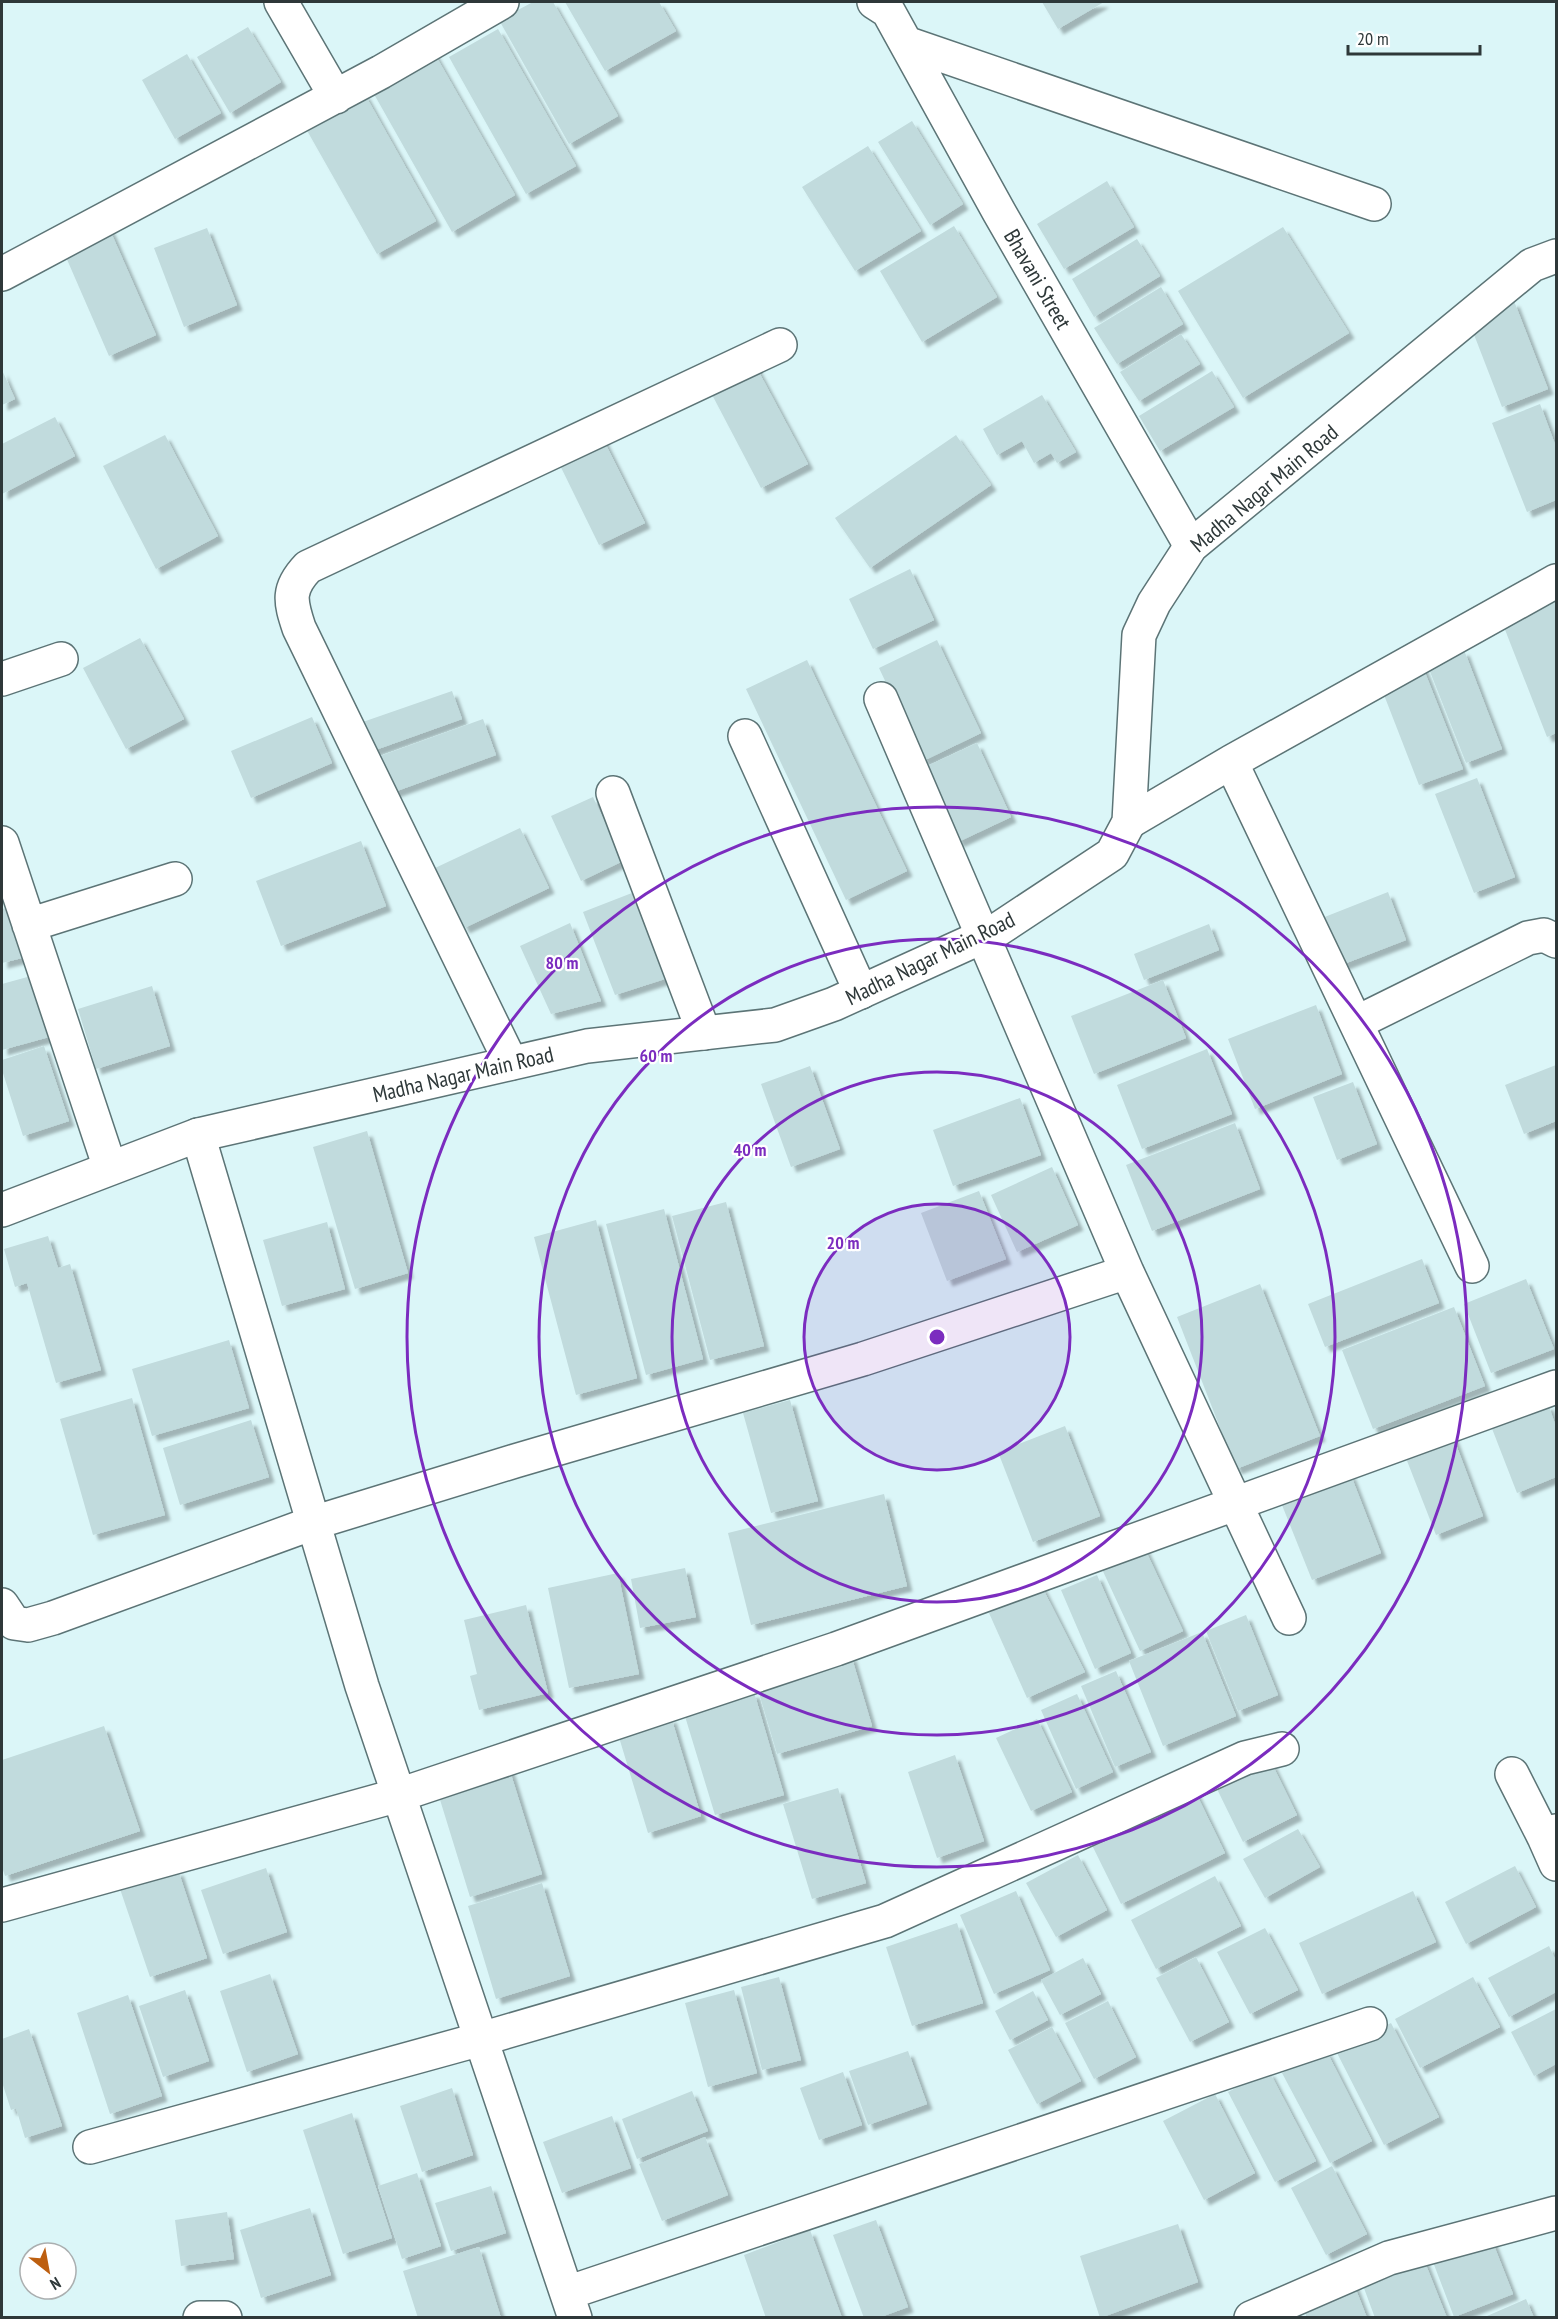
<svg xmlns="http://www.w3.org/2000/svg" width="1558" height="2319" font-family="'PT Sans Narrow',sans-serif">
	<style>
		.building { fill: #c1dbdd; filter: url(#shadow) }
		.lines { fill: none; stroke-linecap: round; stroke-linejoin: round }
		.minor-casing { stroke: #5c7476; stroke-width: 36 }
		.tertiary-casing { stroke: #5c7476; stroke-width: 36 }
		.minor { stroke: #fff; stroke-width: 33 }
		.tertiary { stroke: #fff; stroke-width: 33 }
		.ring { fill: none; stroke: #7b2cbf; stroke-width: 3 }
		.labels { text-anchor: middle; stroke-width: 4.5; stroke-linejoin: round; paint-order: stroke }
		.street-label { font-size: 22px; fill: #2e3839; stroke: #fff }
		.centre { fill: #7b2cbf; stroke: #fff; stroke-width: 3 }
		.ring-label { font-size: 18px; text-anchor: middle; font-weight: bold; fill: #7b2cbf; stroke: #fff; stroke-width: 4.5; stroke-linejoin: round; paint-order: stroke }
	</style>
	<defs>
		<filter id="shadow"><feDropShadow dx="5.5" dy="5.5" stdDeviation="1.5" flood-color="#0004"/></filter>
	</defs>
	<rect width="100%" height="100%" fill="#dbf6f8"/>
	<!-- building -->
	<path class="building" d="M533 2H553L618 116 569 144 499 20Z
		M565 2H659L676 31 605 71Z
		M1042 2H1104L1058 29Z
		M248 27 281 82 230 113 197 57Z
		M498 29 576 166 526 194 449 57Z
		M433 51 515 195 452 232 370 87Z
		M187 54 221 113 175 139 142 80Z
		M364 93 436 221 377 254 305 127Z
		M912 121 963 204 930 225 878 142Z
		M868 146 921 231 855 271 802 187Z
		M1107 181 1134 227 1064 269 1037 224Z
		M954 226 997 297 922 342 880 271Z
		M1283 227 1349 333 1243 398 1178 291Z
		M109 228 156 335 109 356 62 248Z
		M207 228 237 305 184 327 154 248Z
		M1137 239 1160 276 1094 317 1072 279Z
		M1161 287 1183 324 1117 364 1094 328Z
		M1514 301 1548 389 1502 407 1468 319Z
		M1181 334 1200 364 1139 401 1120 372Z
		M754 363 808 464 761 488 708 387Z
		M2 370 15 399 2 405Z
		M1212 371 1234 407 1160 451 1139 416Z
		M1042 395 1076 452 1057 463 1051 453 1034 463 1022 441 997 455 983 429Z
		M1540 404 1556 447V500L1527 512 1492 423Z
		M55 417 75 456 2 494V444Z
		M599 431 645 523 599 545 554 453Z
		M165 435 218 536 156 569 103 466Z
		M956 435 991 485 870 568 835 518Z
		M910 569 934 620 873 649 849 599Z
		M1556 600V733L1547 737 1502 622Z
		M140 638 184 719 126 749 83 668Z
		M937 640 981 733 923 761 879 668Z
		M1464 650 1502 749 1466 763 1427 664Z
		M807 660 907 871 846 900 746 689Z
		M1422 665 1463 769 1419 785 1379 682Z
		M452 691 462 719 367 753 357 724Z
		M312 717 332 763 251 798 231 751Z
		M483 719 496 755 383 796 369 760Z
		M977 743 1011 817 958 842 923 768Z
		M1477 778 1515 877 1474 893 1435 794Z
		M593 797 623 861 581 881 551 816Z
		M520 828 549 888 464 928 435 868Z
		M361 841 386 906 281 946 256 881Z
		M637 891 671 977 615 995 583 912Z
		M1388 892 1406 940 1336 967 1317 920Z
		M11 907 22 958 2 963V909Z
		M570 923 601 1001 551 1014 520 946Z
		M1209 924 1219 950 1144 980 1134 954Z
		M31 976 49 1037 2 1050V984Z
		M1163 980 1186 1038 1094 1074 1071 1016Z
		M152 986 170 1046 96 1069 78 1009Z
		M1316 1005 1342 1074 1255 1109 1228 1039Z
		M44 1046 69 1121 23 1136 2 1070V1060Z
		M1207 1049 1232 1114 1142 1149 1117 1085Z
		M1556 1065V1121L1524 1134 1505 1085Z
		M810 1066 840 1149 791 1167 761 1084Z
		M1353 1082 1377 1144 1337 1160 1313 1097Z
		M1020 1098 1041 1155 953 1186 933 1130Z
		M1235 1123 1260 1189 1152 1231 1126 1165Z
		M367 1131 408 1273 355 1289 313 1147Z
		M1052 1167 1078 1225 1017 1252 991 1195Z
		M979 1191 1006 1259 947 1281 921 1213Z
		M726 1202 764 1346 710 1360 672 1216Z
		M664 1209 703 1359 646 1375 606 1224Z
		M596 1220 637 1378 576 1395 534 1237Z
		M327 1222 345 1289 282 1306 263 1240Z
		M48 1236 58 1268 70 1264 101 1370 56 1383 27 1283 15 1287 4 1249Z
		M1422 1259 1439 1303 1325 1347 1308 1304Z
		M1526 1279 1554 1349 1491 1373 1464 1304Z
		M1260 1284 1320 1436 1236 1469 1177 1317Z
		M1454 1307 1485 1386 1373 1429 1342 1350Z
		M229 1340 249 1408 152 1436 132 1369Z
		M132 1398 165 1515 93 1535 60 1419Z
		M790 1400 818 1501 771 1513 743 1413Z
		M1548 1404 1556 1427V1477L1517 1493 1491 1426Z
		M251 1420 269 1477 180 1505 163 1448Z
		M1065 1426 1100 1516 1033 1542 998 1452Z
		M1452 1434 1483 1516 1436 1535 1404 1453Z
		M1350 1473 1381 1553 1312 1580 1280 1500Z
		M884 1494 907 1586 751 1625 728 1533Z
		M1144 1547 1183 1631 1140 1651 1101 1567Z
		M685 1568 696 1617 640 1628 631 1579Z
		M618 1573 639 1674 569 1688 548 1588Z
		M1097 1575 1131 1653 1095 1669 1061 1590Z
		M1041 1585 1085 1672 1027 1698 989 1613Z
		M526 1605 548 1693 479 1710 470 1676 477 1674 464 1620Z
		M1246 1615 1278 1695 1238 1711 1206 1631Z
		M1202 1632 1236 1716 1163 1746 1129 1661Z
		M851 1655 872 1726 777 1754 756 1683Z
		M1116 1671 1151 1752 1115 1767 1081 1686Z
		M754 1692 784 1795 715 1815 684 1713Z
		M1077 1694 1113 1772 1076 1789 1041 1710Z
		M671 1717 701 1816 648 1833 618 1734Z
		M1037 1719 1072 1792 1031 1811 996 1738Z
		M104 1726 140 1831 5 1876 2 1867V1760Z
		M955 1755 984 1841 937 1858 908 1772Z
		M1271 1762 1297 1815 1243 1842 1217 1789Z
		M509 1768 542 1874 470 1897 437 1790Z
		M1193 1787 1225 1853 1121 1904 1089 1839Z
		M838 1788 866 1883 812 1899 783 1804Z
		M1298 1829 1320 1867 1265 1898 1243 1859Z
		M1078 1855 1107 1910 1056 1937 1026 1883Z
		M1515 1866 1536 1907 1466 1944 1445 1902Z
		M266 1868 287 1932 223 1954 201 1890Z
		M178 1870 207 1958 150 1977 120 1889Z
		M1215 1876 1241 1926 1156 1969 1131 1920Z
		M542 1883 570 1976 496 1999 468 1906Z
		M1016 1891 1050 1970 994 1994 960 1915Z
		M1413 1891 1436 1942 1322 1994 1299 1943Z
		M957 1923 983 2003 912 2026 886 1947Z
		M1265 1928 1298 1990 1250 2014 1217 1952Z
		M1549 1946 1556 1961V1992L1509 2017 1488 1978Z
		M1196 1957 1229 2022 1190 2042 1156 1978Z
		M1083 1958 1101 1994 1060 2015 1041 1980Z
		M270 1974 298 2054 247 2072 220 1991Z
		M779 1977 801 2060 762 2070 741 1987Z
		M1473 1977 1500 2027 1420 2068 1395 2019Z
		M185 1990 209 2061 163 2077 139 2006Z
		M734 1990 757 2073 708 2087 685 2003Z
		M1033 1991 1048 2020 1010 2040 995 2011Z
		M128 1995 162 2096 110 2114 77 2013Z
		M1108 2001 1136 2057 1094 2079 1065 2023Z
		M1556 2009V2064L1534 2076 1511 2032Z
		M1391 2023 1439 2117 1384 2145 1336 2051Z
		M1052 2027 1081 2081 1037 2104 1008 2050Z
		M29 2029 62 2126 25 2138 16 2108 11 2110 2 2082V2039Z
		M1326 2050 1372 2141 1330 2163 1282 2073Z
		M908 2051 927 2104 868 2125 849 2071Z
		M1269 2071 1316 2161 1275 2182 1228 2092Z
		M843 2072 862 2125 819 2140 800 2088Z
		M452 2088 473 2155 422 2172 400 2106Z
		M692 2091 708 2131 637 2159 622 2119Z
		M1215 2094 1255 2173 1204 2200 1163 2121Z
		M352 2113 392 2238 343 2254 303 2130Z
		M612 2116 631 2168 562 2193 543 2142Z
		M705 2137 728 2195 662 2221 639 2164Z
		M1332 2166 1367 2234 1326 2255 1291 2188Z
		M417 2173 441 2246 402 2259 378 2186Z
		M491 2186 506 2233 451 2251 435 2203Z
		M310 2208 331 2275 261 2298 240 2230Z
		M227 2212 234 2259 181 2266 175 2220Z
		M876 2220 908 2307 878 2318H864L833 2235Z
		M1178 2224 1198 2282 1100 2318 1080 2256Z
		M810 2230 842 2318H766L744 2255Z
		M1491 2238 1513 2294 1454 2317 1433 2262Z
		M479 2247 501 2318H418L403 2271Z
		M1422 2255 1447 2318H1375L1361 2280Z
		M1353 2282 1367 2318H1307L1301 2303Z
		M1526 2299 1534 2318H1488L1487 2316Z"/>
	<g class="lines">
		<!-- minor casing -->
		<g class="minor-casing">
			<path id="minor" d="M281 2 336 97
				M874 2 888 11 999 212 1191 546
				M906 43 1374 204
				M2 274 381 72 502 2
				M2 679 61 659
				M881 699 1127 1272 1289 1618
				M745 736 861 992
				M1231 762 1472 1266
				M613 793 704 1033
				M1129 822 1231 762 1556 581
				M2 843 110 1168
				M29 925 175 879
				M1356 1023 1528 938 1544 935 1556 941
				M511 1063 299 628C290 601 287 589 308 567L780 345
				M198 1135 362 1686 575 2318
				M2 1605 14 1623 28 1625 53 1618 313 1523 515 1461 863 1359 1127 1272
				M1512 1774 1544 1837 1556 1831
				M1544 1837 1556 1864
				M2 1905 399 1795 836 1649 1556 1387
				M90 2147 481 2039 885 1921 1245 1758 1282 1749
				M567 2293 1370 2024
				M200 2318H225
				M1251 2318 1389 2258 1556 2213"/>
		</g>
		<!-- tertiary casing -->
		<g class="tertiary-casing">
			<path id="tertiary" d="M2 1210 198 1135 587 1046 775 1025 834 1004 997 930 1112 854 1129 822 1139 635 1154 603 1191 546 1532 265 1556 256"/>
		</g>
		<!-- minor -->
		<use href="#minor" class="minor"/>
		<!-- tertiary -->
		<use href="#tertiary" class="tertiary"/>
	</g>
	<!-- distance rings -->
	<circle cx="937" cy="1337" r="133" fill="#7b2cbf" fill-opacity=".12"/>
	<g class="ring">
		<circle cx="937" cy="1337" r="133"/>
		<circle cx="937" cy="1337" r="265"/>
		<circle cx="937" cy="1337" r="398"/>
		<circle cx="937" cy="1337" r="530"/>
	</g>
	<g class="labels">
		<!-- street labels -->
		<g class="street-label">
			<text transform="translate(1038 279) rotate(60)" y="8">Bhavani Street</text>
			<text transform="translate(1264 488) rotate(-40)" y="8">Madha Nagar Main Road</text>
			<text transform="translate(930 958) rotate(-26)" y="8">Madha Nagar Main Road</text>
			<text transform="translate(463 1074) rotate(-13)" y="8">Madha Nagar Main Road</text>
		</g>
	</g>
	<circle cx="937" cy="1337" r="9" class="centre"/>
	<g class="ring-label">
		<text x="562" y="969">80 m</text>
		<text x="656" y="1062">60 m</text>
		<text x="750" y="1156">40 m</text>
		<text x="843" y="1249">20 m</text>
	</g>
	<!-- border -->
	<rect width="1558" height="2319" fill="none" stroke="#2e3839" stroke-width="6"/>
	<!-- north arrow -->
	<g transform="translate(48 2271) rotate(149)"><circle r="28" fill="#ffffff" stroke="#abafb0" stroke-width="1.5"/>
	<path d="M0-4.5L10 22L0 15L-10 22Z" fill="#bd5f10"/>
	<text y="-9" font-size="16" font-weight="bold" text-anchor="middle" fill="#2e3839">N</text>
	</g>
	<!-- scale -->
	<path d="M1348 45v9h132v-9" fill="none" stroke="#2e3839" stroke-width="3"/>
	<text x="1357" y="45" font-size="18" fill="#2e3839" stroke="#ffffff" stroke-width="4.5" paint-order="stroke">20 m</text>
</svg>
